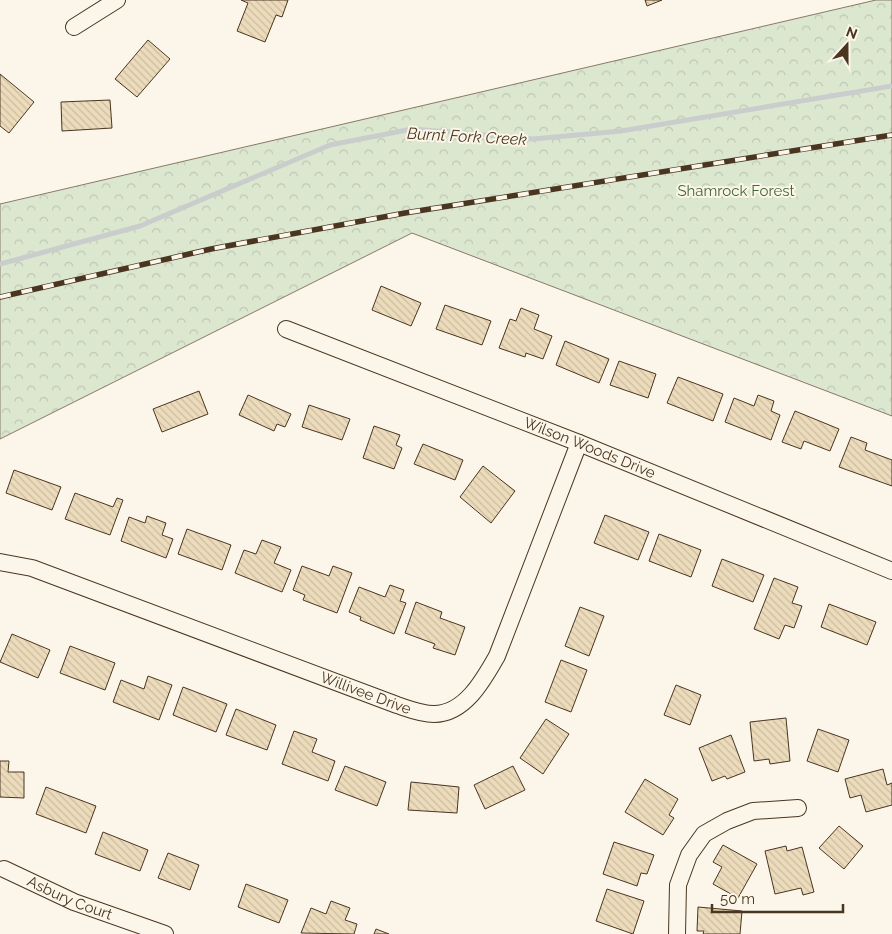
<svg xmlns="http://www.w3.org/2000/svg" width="892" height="934" font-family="Raleway,sans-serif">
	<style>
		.forest { fill: url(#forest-crowns); stroke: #887966 }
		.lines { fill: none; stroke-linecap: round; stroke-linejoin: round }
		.stream { stroke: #c9cecd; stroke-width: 5 }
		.building { fill: url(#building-back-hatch); stroke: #4a3520 }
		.street-casing { stroke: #4a3520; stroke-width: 18 }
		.street { stroke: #fbf6e9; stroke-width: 16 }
		.rail-casing { stroke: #4a3520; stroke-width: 5.5 }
		.rail { stroke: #fbf6e9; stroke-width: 4; stroke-dasharray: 11; stroke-linecap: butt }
		.labels { text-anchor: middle; stroke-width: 4; stroke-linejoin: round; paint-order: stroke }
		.park-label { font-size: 15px; fill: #436837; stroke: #fbf6e9 }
		.street-label { font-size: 15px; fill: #4a3520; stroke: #fbf6e9 }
		.water-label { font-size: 16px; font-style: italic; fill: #4a3520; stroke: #fbf6e9 }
	</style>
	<defs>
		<pattern id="forest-crowns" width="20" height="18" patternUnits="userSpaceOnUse" patternTransform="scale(1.25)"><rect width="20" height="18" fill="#dce7d0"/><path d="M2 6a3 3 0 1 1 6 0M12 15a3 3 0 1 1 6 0" fill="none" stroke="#bec7b2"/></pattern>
		<pattern id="building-back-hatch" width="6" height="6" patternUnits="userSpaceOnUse" patternTransform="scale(1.25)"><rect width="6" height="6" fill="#ecdcbc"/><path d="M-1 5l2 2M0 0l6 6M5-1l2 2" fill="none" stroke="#ccbda1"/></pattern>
	</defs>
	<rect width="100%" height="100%" fill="#fbf6e9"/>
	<!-- forest -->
	<path class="forest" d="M876 0H892V416L412 233 0 439V204Z"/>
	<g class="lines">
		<!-- stream -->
		<path class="stream" d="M0 264 140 226 330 145 412 129 533 139 621 131 892 86"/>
	</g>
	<!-- building -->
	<path class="building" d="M241 0H288L282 17 276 15 265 42 237 31 248 3Z
		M645 0H662L647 6Z
		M148 40 170 59 137 97 115 79Z
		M0 74 34 102 9 133 0 126Z
		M110 100 112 128 62 131 61 102Z
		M381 286 421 303 411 326 372 310Z
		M445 305 491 321 482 345 436 329Z
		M521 308 539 315 534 329 552 336 543 359 526 353 525 357 499 348 510 319 516 321Z
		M565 341 609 359 599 383 556 365Z
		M619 361 656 374 648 398 610 385Z
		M678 377 723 394 713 421 667 403Z
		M199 391 208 414 162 432 153 409Z
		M248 395 291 414 285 427 277 424 274 431 239 415Z
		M758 395 774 401 771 411 780 415 771 440 725 422 734 398 754 406Z
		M309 405 350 419 342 440 302 427Z
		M795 411 839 429 830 451 804 441 801 449 782 442Z
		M374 426 400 435 396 445 402 448 394 469 363 458Z
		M851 437 867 443 865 450 892 460V486L839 467Z
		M423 444 463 460 455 480 414 464Z
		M483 466 515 491 491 523 460 497Z
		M14 470 61 487 52 510 6 493Z
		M75 493 113 507 117 498 123 500 110 535 65 519Z
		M605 515 649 532 638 560 594 543Z
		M147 516 166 523 162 535 173 539 166 558 121 541 129 517 145 523Z
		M187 529 231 545 222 570 178 554Z
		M659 534 701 550 691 577 649 561Z
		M262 540 281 547 274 563 291 570 282 592 235 573 244 550 256 554Z
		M722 559 764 575 753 602 712 586Z
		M302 566 329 576 333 566 352 573 337 613 303 600 305 595 293 590Z
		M774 578 798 587 792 603 802 606 794 628 785 625 779 639 754 629Z
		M390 585 404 590 400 601 406 603 394 634 360 620 361 617 349 612 359 587 385 597Z
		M416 602 442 612 440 618 465 627 455 655 433 648 435 644 405 633Z
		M829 604 876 622 867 645 821 627Z
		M580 607 604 616 589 656 565 646Z
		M12 634 50 650 38 678 0 662Z
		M70 646 115 663 105 690 60 673Z
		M561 660 587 670 571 712 545 702Z
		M148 676 172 685 159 720 113 702 121 680 144 689Z
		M676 685 701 695 690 725 664 715Z
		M183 687 227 704 216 732 173 715Z
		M236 709 276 725 267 750 226 735Z
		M786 718 790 761 770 764 769 759 754 761 750 722Z
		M546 719 569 734 543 774 520 758Z
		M818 729 849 740 838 772 807 761Z
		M294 731 317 739 312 752 335 761 328 781 282 764Z
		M731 735 745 772 727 779 725 776 712 781 699 748Z
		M0 761H9L8 772H24V798L0 797Z
		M345 766 386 782 377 806 335 790Z
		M513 766 525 790 485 809 474 785Z
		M883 769 887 785 892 783V805L866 812 861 795 850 798 845 779Z
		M645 779 678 799 669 815 674 818 663 835 625 812Z
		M411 782 459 787 457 813 408 810Z
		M46 787 96 806 86 833 36 814Z
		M839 826 863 846 844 869 819 848Z
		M103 832 148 850 140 871 95 854Z
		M614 842 654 855 647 874 641 873 637 886 603 874Z
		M723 845 757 864 738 898 713 884 722 867 713 862Z
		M786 846 787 851 802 847 814 892 803 895 801 888 775 894 765 851Z
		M168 853 199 865 190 890 158 878Z
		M246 884 288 900 279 923 238 907Z
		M607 889 644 901 633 934 596 921Z
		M331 901 350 908 345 920 357 924 354 934 301 933 311 908 326 914Z
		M698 907 742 911 740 934H703L704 931H697Z
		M376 929 389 934H374Z"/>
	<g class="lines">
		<!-- street casing -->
		<g class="street-casing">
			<g id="street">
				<path d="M74 27 117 0"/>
				<path id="s1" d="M286 329 579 443 892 571"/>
				<path id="s2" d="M0 562 32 568 397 705C409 709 421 714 434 714 465 714 484 679 497 656L579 443"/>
				<path id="s3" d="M4 869 74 902 165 934"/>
				<path d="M677 934 678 885 689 855 704 834 727 821 753 811 798 808"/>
			</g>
		</g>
		<!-- street -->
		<use href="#street" class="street"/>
		<!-- rail casing -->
		<g class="rail-casing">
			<path id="rail" d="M0 297 211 249 405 213 892 135"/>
		</g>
		<!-- rail -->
		<use href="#rail" class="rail"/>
	</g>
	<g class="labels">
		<!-- park labels -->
		<g class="park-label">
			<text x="736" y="196">Shamrock Forest</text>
		</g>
		<!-- street labels -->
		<g class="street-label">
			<text dy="5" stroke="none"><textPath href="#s1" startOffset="326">Wilson Woods Drive</textPath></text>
			<text dy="5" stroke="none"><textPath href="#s2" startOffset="389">Willivee Drive</textPath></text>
			<text dy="5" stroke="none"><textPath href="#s3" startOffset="72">Asbury Court</textPath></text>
		</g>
		<!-- water labels -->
		<g class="water-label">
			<text transform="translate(467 136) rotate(3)" y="6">Burnt Fork Creek</text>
		</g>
	</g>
	<!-- north arrow -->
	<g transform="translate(847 45) rotate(21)" stroke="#fbf6e9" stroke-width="4" paint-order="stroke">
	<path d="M0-4L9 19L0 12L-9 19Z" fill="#4a3520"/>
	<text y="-8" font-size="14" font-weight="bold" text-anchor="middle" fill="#4a3520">N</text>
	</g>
	<!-- scale -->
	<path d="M712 904v8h131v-8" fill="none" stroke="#4a3520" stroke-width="2.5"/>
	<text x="720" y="904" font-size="15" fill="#4a3520" stroke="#fbf6e9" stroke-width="4" paint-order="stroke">50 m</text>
</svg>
